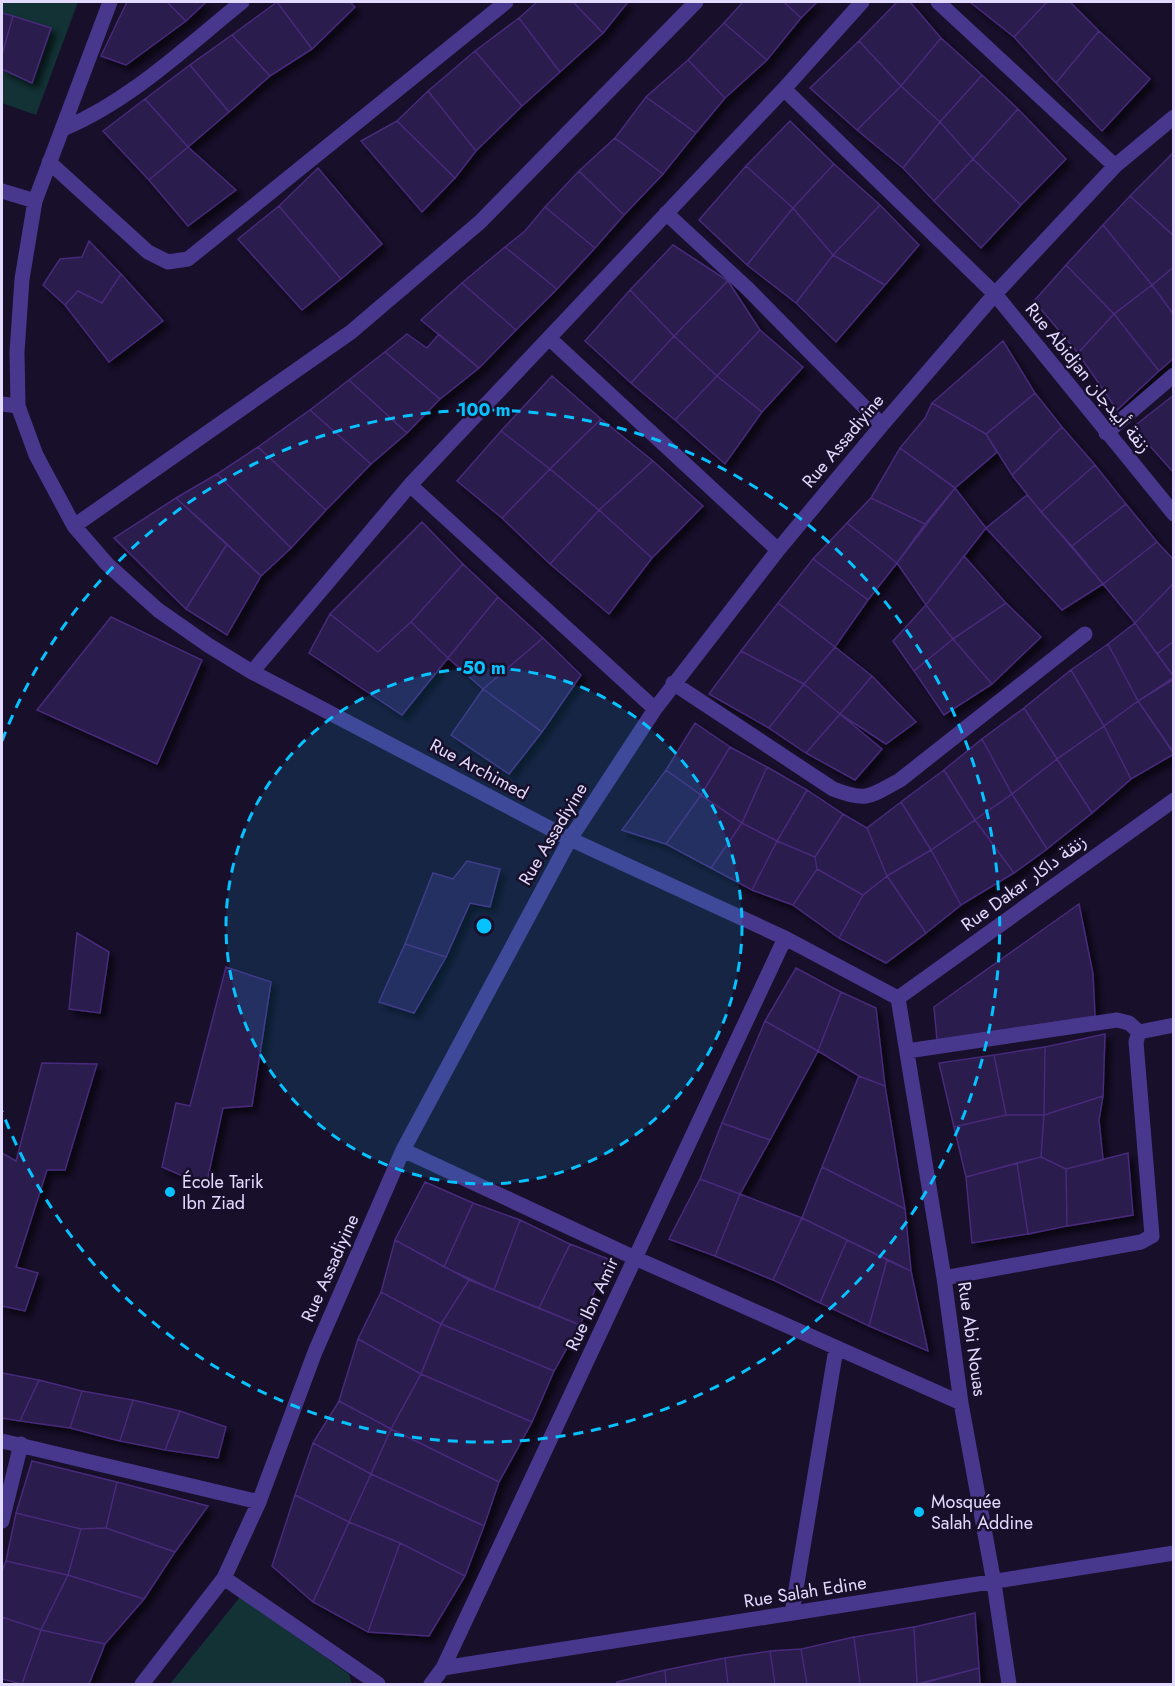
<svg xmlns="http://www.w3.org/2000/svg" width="1175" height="1686" font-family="Jost,'Noto Sans Arabic',sans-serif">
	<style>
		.green { fill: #123236 }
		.building { fill: #2c1a4d; stroke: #462b7a; stroke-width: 1.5; filter: url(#shadow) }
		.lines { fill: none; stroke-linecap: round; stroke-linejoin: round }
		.lane { stroke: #47388d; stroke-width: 15 }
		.street { stroke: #47388d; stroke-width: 15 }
		.ring { fill: none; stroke: #06c2ff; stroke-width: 3; stroke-dasharray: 10 8 }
		.poi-dot { fill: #06c2ff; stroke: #180f2b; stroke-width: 2 }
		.labels { text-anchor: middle; stroke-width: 5; stroke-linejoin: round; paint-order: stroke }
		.street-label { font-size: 18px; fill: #e3daff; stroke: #180f2b }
		.poi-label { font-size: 18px; fill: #e3daff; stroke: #180f2b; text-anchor: start }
		.centre { fill: #06c2ff; stroke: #180f2b; stroke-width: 3 }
		.ring-label { font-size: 18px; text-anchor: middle; font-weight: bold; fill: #06c2ff; stroke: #180f2b; stroke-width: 5; stroke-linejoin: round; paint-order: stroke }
	</style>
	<defs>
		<filter id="shadow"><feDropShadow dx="5.5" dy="5.5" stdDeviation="3" flood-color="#0009"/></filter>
	</defs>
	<rect width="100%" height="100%" fill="#180f2b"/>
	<!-- green -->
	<path class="green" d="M2 2H78L36 115 2 103Z
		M240 1597 349 1674 352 1684H170Z"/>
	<!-- building -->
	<path class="building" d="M127 2H167L186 21 126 65 101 56Z
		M167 2H206L186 21Z
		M277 2H350L355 7 312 49Z
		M277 2 312 49 270 76 232 35Z
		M537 2H573L603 33 560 72 519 18Z
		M573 2H628L603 33Z
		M743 2H784L801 18 767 60 724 23Z
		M784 2H817L801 18Z
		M897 2H910L941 38 901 86 859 41Z
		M970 2H1047L1014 37Z
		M1047 2H1070L1099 31 1056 83 1014 37Z
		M2 13 13 16 2 55Z
		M13 16 51 28 32 83 2 69V55Z
		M519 18 560 72 522 106 475 51Z
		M724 23 767 60 725 98 688 60Z
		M1099 31 1150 79 1102 131 1056 83Z
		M232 35 270 76 229 112 190 65Z
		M941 38 982 75 940 122 901 86Z
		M859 41 901 86 857 130 810 88Z
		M475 51 522 106 476 151 428 91Z
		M688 60 725 98 696 133 646 97Z
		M190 65 229 112 188 147 145 99Z
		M982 75 1018 109 973 159 940 122Z
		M901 86 940 122 903 168 857 130Z
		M428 91 476 151 455 178 397 121Z
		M646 97 696 133 663 174 615 138Z
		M145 99 188 147 149 180 103 131Z
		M1018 109 1066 159 1021 205 973 159Z
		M397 121 455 178 422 212 361 141Z
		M790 121 834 164 793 208 746 166Z
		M940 122 973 159 934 201 903 168Z
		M615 138 663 174 624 215 579 171Z
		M188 147 236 190 188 226 149 180Z
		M1174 152V236L1130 196Z
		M973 159 1021 205 981 248 934 201Z
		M834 164 880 205 833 255 793 208Z
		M746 166 793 208 747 265 699 220Z
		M318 168 382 244 341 279 279 206Z
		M579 171 624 215 595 248 545 207Z
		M1130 196 1174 236V267L1152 285 1103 225Z
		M880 205 919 245 885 285 833 255Z
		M279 206 341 279 302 310 238 239Z
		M545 207 595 248 557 289 505 247 525 231Z
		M793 208 833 255 796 303 747 265Z
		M1103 225 1152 285 1114 314 1066 265Z
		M89 241 121 274 102 303 78 291 65 305 43 285 60 259 82 257Z
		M673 245 728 281 674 336 630 290Z
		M505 247 557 289 516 330 462 283Z
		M833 255 885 285 836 342 796 303Z
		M1066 265 1114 314 1078 353 1034 301Z
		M1174 267V315L1152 285Z
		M121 274 163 321 109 362 65 305 78 291 102 303Z
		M728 281 760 330 717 376 674 336Z
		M462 283 516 330 479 368 421 320Z
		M1152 285 1174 315V358L1159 371 1114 314Z
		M630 290 674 336 631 383 585 341Z
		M1114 314 1159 371 1117 410 1078 353Z
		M760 330 803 367 762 412 717 376Z
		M407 334 427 348 439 334 479 368 440 399 385 352Z
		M674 336 717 376 675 420 631 383Z
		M1003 341 1035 393 986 434 932 403Z
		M385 352 440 399 407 433 349 380Z
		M552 376 601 419 550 469 501 431Z
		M717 376 762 412 725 464 675 420Z
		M349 380 407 433 371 464 310 410Z
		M1035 393 1062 427 1012 475 986 434Z
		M1174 395V473L1133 427Z
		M932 403 986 434 997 452 955 488 900 448 925 418Z
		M310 410 371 464 326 510 258 447Z
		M601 419 653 461 599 510 550 469Z
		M1062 427 1095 465 1041 512 1012 475Z
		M501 431 550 469 502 518 457 481Z
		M258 447 326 510 291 548 217 474Z
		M900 448 955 488 925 524 871 498Z
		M653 461 703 506 652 558 599 510Z
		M1095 465 1126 504 1072 546 1041 512Z
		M550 469 599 510 550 564 502 518Z
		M217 474 291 548 261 576 176 498Z
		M955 488 986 528 926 605 897 563Z
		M1027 495 1103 584 1062 610 986 528Z
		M176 498 227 544 186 609 114 538Z
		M871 498 925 524 897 563 847 523Z
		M1126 504 1157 542 1103 584 1072 546Z
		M599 510 652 558 609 614 550 564Z
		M422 522 463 564 411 622 378 652 330 614Z
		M847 523 897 563 868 600 813 559Z
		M1157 542 1174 560V583L1135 623 1103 584Z
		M227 544 261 576 227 635 186 609Z
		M964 556 1006 603 953 639 926 605Z
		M813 559 868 600 835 647 778 603Z
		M463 564 498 597 448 658 411 622Z
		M1174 583V641L1157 654 1135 623Z
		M498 597 543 638 483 689 448 658Z
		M778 603 835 647 804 684 741 651Z
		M1006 603 1041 637 992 684 953 639Z
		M926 605 953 639 914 671 893 641Z
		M330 614 378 652 411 622 448 658 402 715 309 653Z
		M111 617 202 660 157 764 37 710Z
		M1135 623 1174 677 1138 701 1108 644Z
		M543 638 581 675 542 732 483 689Z
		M953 639 992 684 944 715 914 671Z
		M1174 641V677L1157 654Z
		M1108 644 1138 701 1104 726 1071 670Z
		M835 647 872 676 840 714 804 684Z
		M741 651 804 684 769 728 709 694Z
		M1071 670 1104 726 1057 759 1024 708Z
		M872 676 916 722 886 744 840 714Z
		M1174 679V753L1138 701Z
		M804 684 840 714 806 753 769 728Z
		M483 689 542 732 509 774 451 735Z
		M1138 701 1174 754 1131 779 1104 726Z
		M1024 708 1057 759 1012 794 982 739Z
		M840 714 882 749 855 780 806 753Z
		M695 723 730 747 701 795 666 770Z
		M1104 726 1131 779 1092 813 1057 759Z
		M982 739 1012 794 975 820 944 770Z
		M730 747 767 767 742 823 701 795Z
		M1057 759 1092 813 1047 849 1012 794Z
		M767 767 807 790 777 841 742 823Z
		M666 770 701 795 666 844 622 830Z
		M944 770 975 820 931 850 901 802Z
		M807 790 843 814 815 857 777 841Z
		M1012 794 1047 849 1014 873 975 820Z
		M701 795 742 823 711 868 666 844Z
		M901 802 931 850 887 876 867 828Z
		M843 814 867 828 887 876 863 895 817 869 815 857Z
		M975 820 1014 873 961 905 931 850Z
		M742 823 777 841 752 890 711 868Z
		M777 841 815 857 817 869 793 905 752 890Z
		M931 850 961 905 926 933 887 876Z
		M467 861 500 869 490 907 470 903 446 957 405 944 433 873 453 879Z
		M817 869 863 895 839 938 793 905Z
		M887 876 926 933 886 963 839 938 863 895Z
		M1079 904 1093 974 1095 1016 937 1040 934 1007Z
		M77 933 109 952 100 1013 69 1009Z
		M405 944 446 957 414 1013 379 1002Z
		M226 967 271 982 252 1106 223 1108 206 1186 162 1167 176 1103 190 1106Z
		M796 968 841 992 818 1051 765 1021Z
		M841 992 876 1008 885 1086 859 1076 818 1051Z
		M765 1021 818 1051 770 1140 722 1123Z
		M1105 1034 1103 1096 1044 1115 1045 1047Z
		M1045 1047 1044 1115H1006L994 1055Z
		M994 1055 1006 1115 954 1127 939 1063Z
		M42 1063 97 1064 65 1170H47L16 1267 38 1273 25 1311 2 1306V1153L16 1161Z
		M859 1076 885 1086 905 1209 822 1167Z
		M1103 1096 1099 1120 1103 1160 1066 1169 1041 1157 1044 1115Z
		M1006 1115H1044L1041 1157 966 1177 954 1127Z
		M722 1123 770 1140 740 1194 700 1179Z
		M1128 1153 1133 1215 1067 1226 1066 1169Z
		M1041 1157 1066 1169 1067 1226 1028 1234 1017 1163Z
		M1017 1163 1028 1234 972 1243 966 1177Z
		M822 1167 905 1209 911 1271 802 1218Z
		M700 1179 740 1194 715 1256 669 1239Z
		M425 1182 473 1203 444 1267 395 1240Z
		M740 1194 802 1218 773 1280 715 1256Z
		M473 1203 520 1220 494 1290 444 1267Z
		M802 1218 847 1240 820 1303 773 1280Z
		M520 1220 570 1244 539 1308 494 1290Z
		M395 1240 469 1280 441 1324 381 1292Z
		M847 1240 887 1260 869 1326 820 1303Z
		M570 1244 608 1259 580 1325 539 1308Z
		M887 1260 911 1271 928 1351 869 1326Z
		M469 1280 580 1325 554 1371 441 1324Z
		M381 1292 441 1324 421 1374 358 1339Z
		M441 1324 554 1371 532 1422 421 1374Z
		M358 1339 421 1374 391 1429 339 1401Z
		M2 1373 39 1380 20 1421 2 1418Z
		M421 1374 532 1422 499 1482 391 1429Z
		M39 1380 82 1391 70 1428 20 1421Z
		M82 1391 133 1400 120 1441 70 1428Z
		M133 1400 180 1411 165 1450 120 1441Z
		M339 1401 391 1429 371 1474 313 1443Z
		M180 1411 226 1427 218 1458 165 1450Z
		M391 1429 499 1482 484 1526 371 1474Z
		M313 1443 371 1474 349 1522 295 1495Z
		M32 1461 117 1482 106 1528 81 1529 16 1513Z
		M371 1474 484 1526 465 1576 400 1543 349 1522Z
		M117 1482 208 1506 175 1552 106 1528Z
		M295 1495 349 1522 313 1602 272 1566Z
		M16 1513 81 1529 68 1575 6 1561Z
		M349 1522 400 1543 368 1632 313 1602Z
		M106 1528 175 1552 144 1599 68 1575 81 1529Z
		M400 1543 465 1576 429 1636 368 1632Z
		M6 1561 68 1575 41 1630 2 1617V1571Z
		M68 1575 144 1599 105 1644 41 1630Z
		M975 1613 979 1668 917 1684 914 1627Z
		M2 1617 41 1630 22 1684 2 1679Z
		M914 1627 917 1684H860L854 1637Z
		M41 1630 105 1644 89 1684H22Z
		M854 1637 860 1684H807L801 1649Z
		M801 1649 807 1684H775L770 1651Z
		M770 1651 775 1684H728L725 1658Z
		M725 1658 728 1684H666L665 1670Z
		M979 1668 980 1684H920Z
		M665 1670 666 1684H617V1682Z"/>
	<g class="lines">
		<!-- lane -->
		<path class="lane" d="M1106 433 1174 375"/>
		<!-- street -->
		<path class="street" d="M110 2 35 201 22 279 17 352 18 406 36 455 74 526 107 564 158 610 208 645 252 672 570 839 785 938 898 998
			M938 2 1115 166
			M784 89 995 294 1174 514
			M65 128C131 100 186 47 242 2
			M49 162 148 252 168 262 188 259 506 2
			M2 191 35 201
			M666 213 748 289 882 425
			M549 338 778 550
			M2 404 18 406
			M410 485 655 709
			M74 526 351 332 480 222 696 2
			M252 672 410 485 784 89 862 2
			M673 683 833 789C867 802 869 797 900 780L1085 634
			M898 998 944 1278 961 1403 994 1583 1009 1684
			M898 998 1174 800
			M1139 1032 1174 1025
			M907 1051 1117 1020 1129 1023 1139 1032
			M403 1150 635 1258 961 1403
			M944 1278 1141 1242 1152 1236 1136 1042 1139 1032
			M2 1441 259 1502
			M2 1521 21 1444
			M224 1578 378 1684
			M792 1613 836 1349
			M443 1668 1174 1553
			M142 1684 224 1578 259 1502 315 1352 403 1150 570 839 655 709 778 550 882 425 995 294 1115 166 1174 117
			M431 1684 443 1668 785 938"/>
	</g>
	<!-- distance rings -->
	<circle cx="484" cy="926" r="258" fill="#06c2ff" fill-opacity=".12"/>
	<g class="ring">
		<circle cx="484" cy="926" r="258"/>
		<path d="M2 741A516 516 0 1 1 2 1111"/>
	</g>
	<!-- markers -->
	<g class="poi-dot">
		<circle cx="170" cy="1192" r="6"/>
		<circle cx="919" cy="1512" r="6"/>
	</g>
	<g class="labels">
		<!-- street labels -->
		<g class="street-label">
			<text transform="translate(1088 378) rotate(51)" y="6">Rue Abidjan زنقة أبيدجان</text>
			<text transform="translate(843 441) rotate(-50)" y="6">Rue Assadiyine</text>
			<text transform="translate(479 769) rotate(28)" y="6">Rue Archimed</text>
			<text transform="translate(553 834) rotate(-59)" y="6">Rue Assadiyine</text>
			<text transform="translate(1024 883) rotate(-36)" y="6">Rue Dakar زنقة داكار</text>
			<text transform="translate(330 1268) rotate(-66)" y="6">Rue Assadiyine</text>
			<text transform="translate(592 1304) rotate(-65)" y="6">Rue Ibn Amir</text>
			<text transform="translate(972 1339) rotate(82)" y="6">Rue Abi Nouas</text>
			<text transform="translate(805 1592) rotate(-9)" y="6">Rue Salah Edine</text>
		</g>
		<!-- poi labels -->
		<g class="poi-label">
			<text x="182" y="1188">École Tarik<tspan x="182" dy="21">Ibn Ziad</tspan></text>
			<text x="931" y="1508">Mosquée<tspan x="931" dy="21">Salah Addine</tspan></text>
		</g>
	</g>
	<circle cx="484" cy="926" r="9" class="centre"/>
	<g class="ring-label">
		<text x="484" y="416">100 m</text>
		<text x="484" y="674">50 m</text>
	</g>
	<!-- border -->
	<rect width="1175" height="1686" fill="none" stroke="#e3daff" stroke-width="6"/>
</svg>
